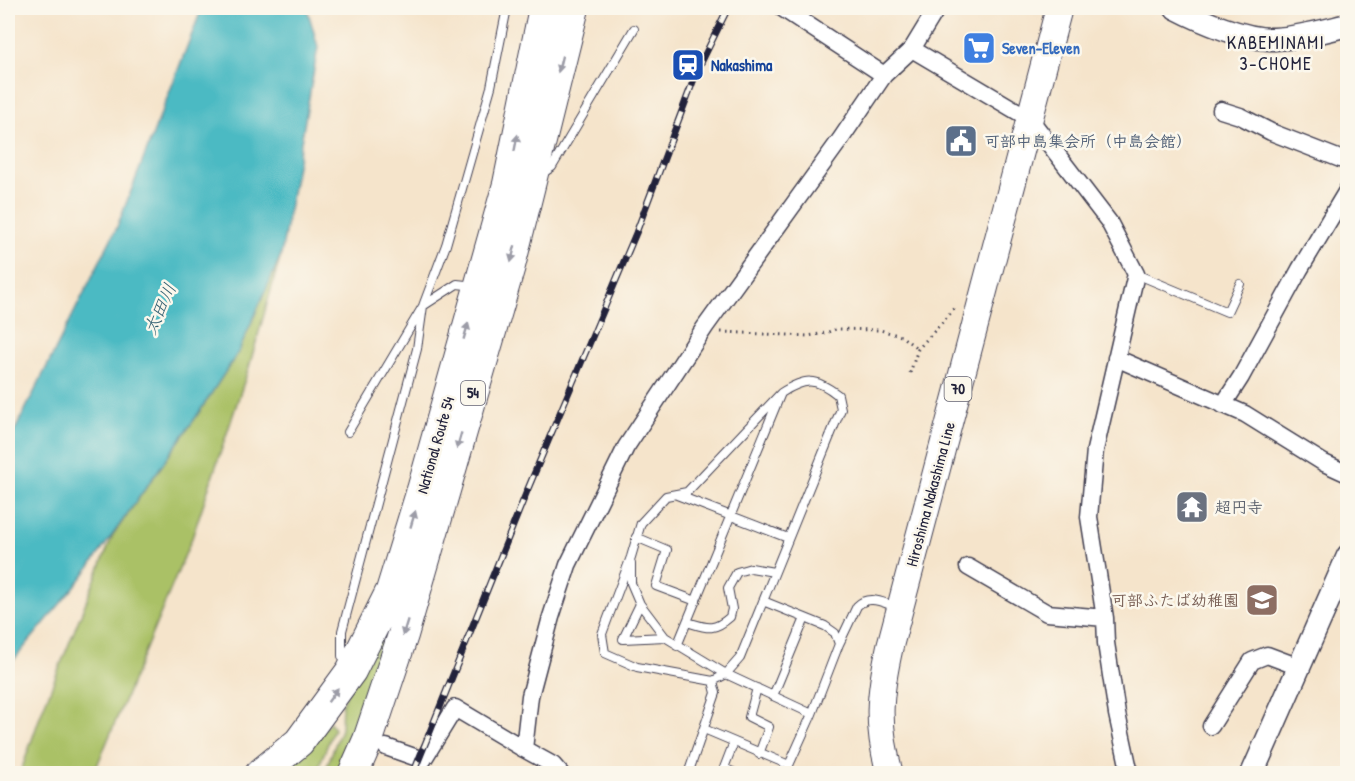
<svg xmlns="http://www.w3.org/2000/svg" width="1355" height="781" font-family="'Patrick Hand','Klee One',sans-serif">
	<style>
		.green { fill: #aac166; stroke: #667250; stroke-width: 1.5 }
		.water { fill: #4bbac3; stroke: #366e7f; stroke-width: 1.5 }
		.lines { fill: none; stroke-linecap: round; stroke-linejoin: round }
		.lane-casing { stroke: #423f51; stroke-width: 10 }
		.street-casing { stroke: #423f51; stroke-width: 19 }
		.secondary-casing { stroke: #423f51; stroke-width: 25 }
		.primary-casing { stroke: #423f51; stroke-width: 28 }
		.highway-casing { stroke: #423f51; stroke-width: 32 }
		.path { stroke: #423f51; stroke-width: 3; stroke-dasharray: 1.5 4.5; stroke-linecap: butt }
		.lane { stroke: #fff; stroke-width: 8 }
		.street { stroke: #fff; stroke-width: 16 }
		.secondary { stroke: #fff; stroke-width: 22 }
		.primary { stroke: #fff; stroke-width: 26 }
		.highway { stroke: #fff; stroke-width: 30 }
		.rail-casing { stroke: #22223b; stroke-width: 7 }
		.rail { stroke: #fbf7ec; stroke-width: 4.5; stroke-dasharray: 14; stroke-linecap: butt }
		.oneway { fill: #9c9ca7 }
		.labels { text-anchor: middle; stroke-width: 5; stroke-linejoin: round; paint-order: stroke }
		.shield { fill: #fbf7ec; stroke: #636270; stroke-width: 1.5 }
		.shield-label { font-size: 15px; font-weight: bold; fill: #22223b }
		.shop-label { font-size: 16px; font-weight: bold; fill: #366cbe; stroke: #fbf7ec; text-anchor: start }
		.transit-label { font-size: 16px; font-weight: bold; fill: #164399; stroke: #fbf7ec; text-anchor: start }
		.service-label { font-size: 16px; font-weight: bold; fill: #4e5e75; stroke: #fbf7ec; text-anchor: start }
		.street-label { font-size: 16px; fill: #22223b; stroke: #fbf7ec }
		.worship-label { font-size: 16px; font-weight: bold; fill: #5b616d; stroke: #fbf7ec; text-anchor: start }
		.education-label { font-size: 16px; font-weight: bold; fill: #785e54; stroke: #fbf7ec; text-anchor: end }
		.neighbourhood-label { font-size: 18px; letter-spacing: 1.5px; fill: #22223b; stroke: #fbf7ec }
		.water-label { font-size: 18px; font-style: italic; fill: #325f71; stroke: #fbf7ec }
	</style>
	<rect width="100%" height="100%" fill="#fbf7ec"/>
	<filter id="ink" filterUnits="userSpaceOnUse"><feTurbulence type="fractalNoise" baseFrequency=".0167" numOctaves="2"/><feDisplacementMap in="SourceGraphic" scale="12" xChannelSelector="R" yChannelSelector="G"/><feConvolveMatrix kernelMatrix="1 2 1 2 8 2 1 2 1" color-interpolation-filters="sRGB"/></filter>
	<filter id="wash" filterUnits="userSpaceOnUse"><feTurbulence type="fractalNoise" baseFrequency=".008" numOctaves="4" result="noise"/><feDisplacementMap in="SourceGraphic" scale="24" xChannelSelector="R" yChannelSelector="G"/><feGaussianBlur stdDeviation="1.35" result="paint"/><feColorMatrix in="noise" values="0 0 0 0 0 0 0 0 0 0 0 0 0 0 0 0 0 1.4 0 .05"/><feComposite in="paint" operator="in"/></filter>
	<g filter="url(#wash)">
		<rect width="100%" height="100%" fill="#f5e4cb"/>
		<!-- green -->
		<path class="green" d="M281 255 249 367 192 538 94 773 20 774 43 708 113 535 196 417 239 351Z
			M431 513 342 773 324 774 341 729 342 704Z
			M330 722 334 729 316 773 284 774Z"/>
		<!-- water -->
		<path class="water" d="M202 8H307L318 47 281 255 239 351 196 417 84 575 8 667V444L117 227Z"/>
	</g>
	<g filter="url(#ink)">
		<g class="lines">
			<!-- lane casing -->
			<g class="lane-casing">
				<path id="lane" d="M540 175 552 167 634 29
					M1136 274 1227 312 1240 284
					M348 432 423 306 446 245 491 87 507 8
					M677 495 788 538
					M636 537 667 550 656 586 696 601
					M631 563V583L640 604 665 637 726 674 812 714
					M763 601 825 626 835 633 839 644 812 714 785 774
					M640 604 623 639 665 637
					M687 622C707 628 713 632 730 617L732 609 728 588 737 572 751 568 774 572
					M839 644 857 606C869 594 883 603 897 607
					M677 646 781 393C805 378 815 377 838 395L841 409 740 658 726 674 713 681 637 667 605 653 602 634 631 557 641 523 666 496 687 492 781 393
					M342 656V631L417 349 423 306 457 284 475 286
					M757 688 749 717 769 727 759 754
					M773 696 805 618
					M704 729 789 765
					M734 742 724 768 737 774
					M688 774 716 693 713 681"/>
			</g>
			<!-- street casing -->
			<g class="street-casing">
				<path id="street" d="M782 8 884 75
					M912 49 1030 119 1109 222 1136 274 1095 450 1089 517 1105 618 1106 643 1117 714 1130 774
					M1221 110 1240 116 1271 132 1348 162
					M1116 358 1245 414 1324 463 1348 474
					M1223 405 1241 377 1300 269 1348 189
					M968 567 1047 613 1105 618
					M1211 726 1252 661 1267 655 1299 667
					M386 747 423 760 455 708 524 749
					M561 774 553 765 524 749 530 696 551 617 568 565 626 447 705 327 840 140 884 75 912 49 937 8"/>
			</g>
			<!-- secondary casing -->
			<g class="secondary-casing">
				<path id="secondary" d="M1176 8C1201 21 1245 40 1274 39 1299 38 1323 31 1348 25
					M1252 774 1348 556"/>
			</g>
			<!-- primary casing -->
			<g class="primary-casing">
				<path id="primary" d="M890 774C876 724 879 695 890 646L1059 8"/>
			</g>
			<!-- highway casing -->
			<g class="highway-casing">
				<path id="highway" d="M260 774 299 742 351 671 391 591 422 490 508 184 544 8
					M353 774 368 740 403 635 510 266 574 8"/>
			</g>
			<!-- path -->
			<path class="path" d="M721 332 808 336 826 333 836 329 880 330 901 336 918 349
				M910 373 918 349 957 306"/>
			<!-- lane -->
			<use href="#lane" class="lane"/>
			<!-- street -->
			<use href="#street" class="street"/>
			<!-- secondary -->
			<use href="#secondary" class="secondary"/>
			<!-- primary -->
			<use href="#primary" class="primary"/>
			<!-- highway -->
			<use href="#highway" class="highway"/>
			<!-- rail casing -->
			<g class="rail-casing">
				<path id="rail" d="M413 774 527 491 636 233 697 71 728 8"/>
			</g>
			<!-- rail -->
			<use href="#rail" class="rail"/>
		</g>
		<!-- one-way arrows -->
		<defs><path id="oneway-solid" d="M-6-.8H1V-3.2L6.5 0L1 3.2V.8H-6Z" transform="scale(1.5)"/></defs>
		<g class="oneway">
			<use href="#oneway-solid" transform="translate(560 64) rotate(104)"/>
			<use href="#oneway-solid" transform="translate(516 143) rotate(-79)"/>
			<use href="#oneway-solid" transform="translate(513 254) rotate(104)"/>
			<use href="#oneway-solid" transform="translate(466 331) rotate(-74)"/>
			<use href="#oneway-solid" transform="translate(459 441) rotate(106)"/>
			<use href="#oneway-solid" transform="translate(413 519) rotate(-73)"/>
			<use href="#oneway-solid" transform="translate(405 628) rotate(107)"/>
			<use href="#oneway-solid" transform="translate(333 695) rotate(-54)"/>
		</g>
	</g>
	<!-- icons -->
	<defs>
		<g id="supermarket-square" transform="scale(1.725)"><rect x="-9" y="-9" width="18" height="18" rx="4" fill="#3f7fe0" stroke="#fbf7ec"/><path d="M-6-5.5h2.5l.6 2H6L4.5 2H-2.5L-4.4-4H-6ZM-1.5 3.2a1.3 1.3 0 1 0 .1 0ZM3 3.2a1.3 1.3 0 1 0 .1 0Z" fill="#fff"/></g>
		<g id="station-square" transform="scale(1.725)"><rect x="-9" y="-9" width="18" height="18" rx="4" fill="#1a4fb4" stroke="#fbf7ec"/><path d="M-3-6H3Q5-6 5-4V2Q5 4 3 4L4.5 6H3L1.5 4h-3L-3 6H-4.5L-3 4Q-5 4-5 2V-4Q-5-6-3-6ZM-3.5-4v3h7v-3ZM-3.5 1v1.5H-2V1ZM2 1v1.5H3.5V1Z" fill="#fff"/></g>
		<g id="civic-square" transform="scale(1.725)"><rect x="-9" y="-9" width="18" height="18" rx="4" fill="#5c6f8a" stroke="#fbf7ec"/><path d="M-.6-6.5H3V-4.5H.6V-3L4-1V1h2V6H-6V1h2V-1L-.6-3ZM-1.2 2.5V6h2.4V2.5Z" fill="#fff"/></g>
		<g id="temple-square" transform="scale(1.725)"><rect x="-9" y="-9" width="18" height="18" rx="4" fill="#6b7280" stroke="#fbf7ec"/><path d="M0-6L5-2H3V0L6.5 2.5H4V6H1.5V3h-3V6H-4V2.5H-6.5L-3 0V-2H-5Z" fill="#fff"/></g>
		<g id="school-square" transform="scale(1.725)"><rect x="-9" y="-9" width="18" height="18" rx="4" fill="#8d6e63" stroke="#fbf7ec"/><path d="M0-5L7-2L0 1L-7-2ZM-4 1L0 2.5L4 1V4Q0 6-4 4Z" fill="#fff"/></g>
	</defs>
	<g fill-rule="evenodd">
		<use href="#supermarket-square" x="979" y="48"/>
		<use href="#station-square" x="688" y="65"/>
		<use href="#civic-square" x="961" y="141"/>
		<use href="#temple-square" x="1192" y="507"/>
		<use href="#school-square" x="1262" y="600"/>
	</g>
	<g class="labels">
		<!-- shield labels -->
		<g class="shield">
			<rect x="944.5" y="377" width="27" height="24" rx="4.5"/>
			<rect x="461" y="381" width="24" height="24" rx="4.5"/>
		</g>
		<g class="shield-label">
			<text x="958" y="394">70</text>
			<text x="473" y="398">54</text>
		</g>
		<!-- shop labels -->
		<g class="shop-label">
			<text x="1002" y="54">Seven-Eleven</text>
		</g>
		<!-- transit labels -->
		<g class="transit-label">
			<text x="711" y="71">Nakashima</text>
		</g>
		<!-- service labels -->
		<g class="service-label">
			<text x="984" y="147">可部中島集会所（中島会館）</text>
		</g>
		<!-- street labels -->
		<g class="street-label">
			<text transform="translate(435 445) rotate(-74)" y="6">National Route 54</text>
			<text transform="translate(930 494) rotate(-75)" y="6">Hiroshima Nakashima Line</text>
		</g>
		<!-- worship labels -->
		<g class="worship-label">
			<text x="1215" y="513">超円寺</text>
		</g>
		<!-- education labels -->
		<g class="education-label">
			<text x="1239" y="606">可部ふたば幼稚園</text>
		</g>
		<!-- neighbourhood labels -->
		<g class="neighbourhood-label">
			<text x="1276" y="49">KABEMINAMI<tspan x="1276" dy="21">3-CHOME</tspan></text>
		</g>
		<!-- water labels -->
		<g class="water-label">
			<text transform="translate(160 309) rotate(-66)" y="6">太田川</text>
		</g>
	</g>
	<!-- margin -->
	<rect width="1355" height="781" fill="none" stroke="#fbf7ec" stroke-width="30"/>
</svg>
